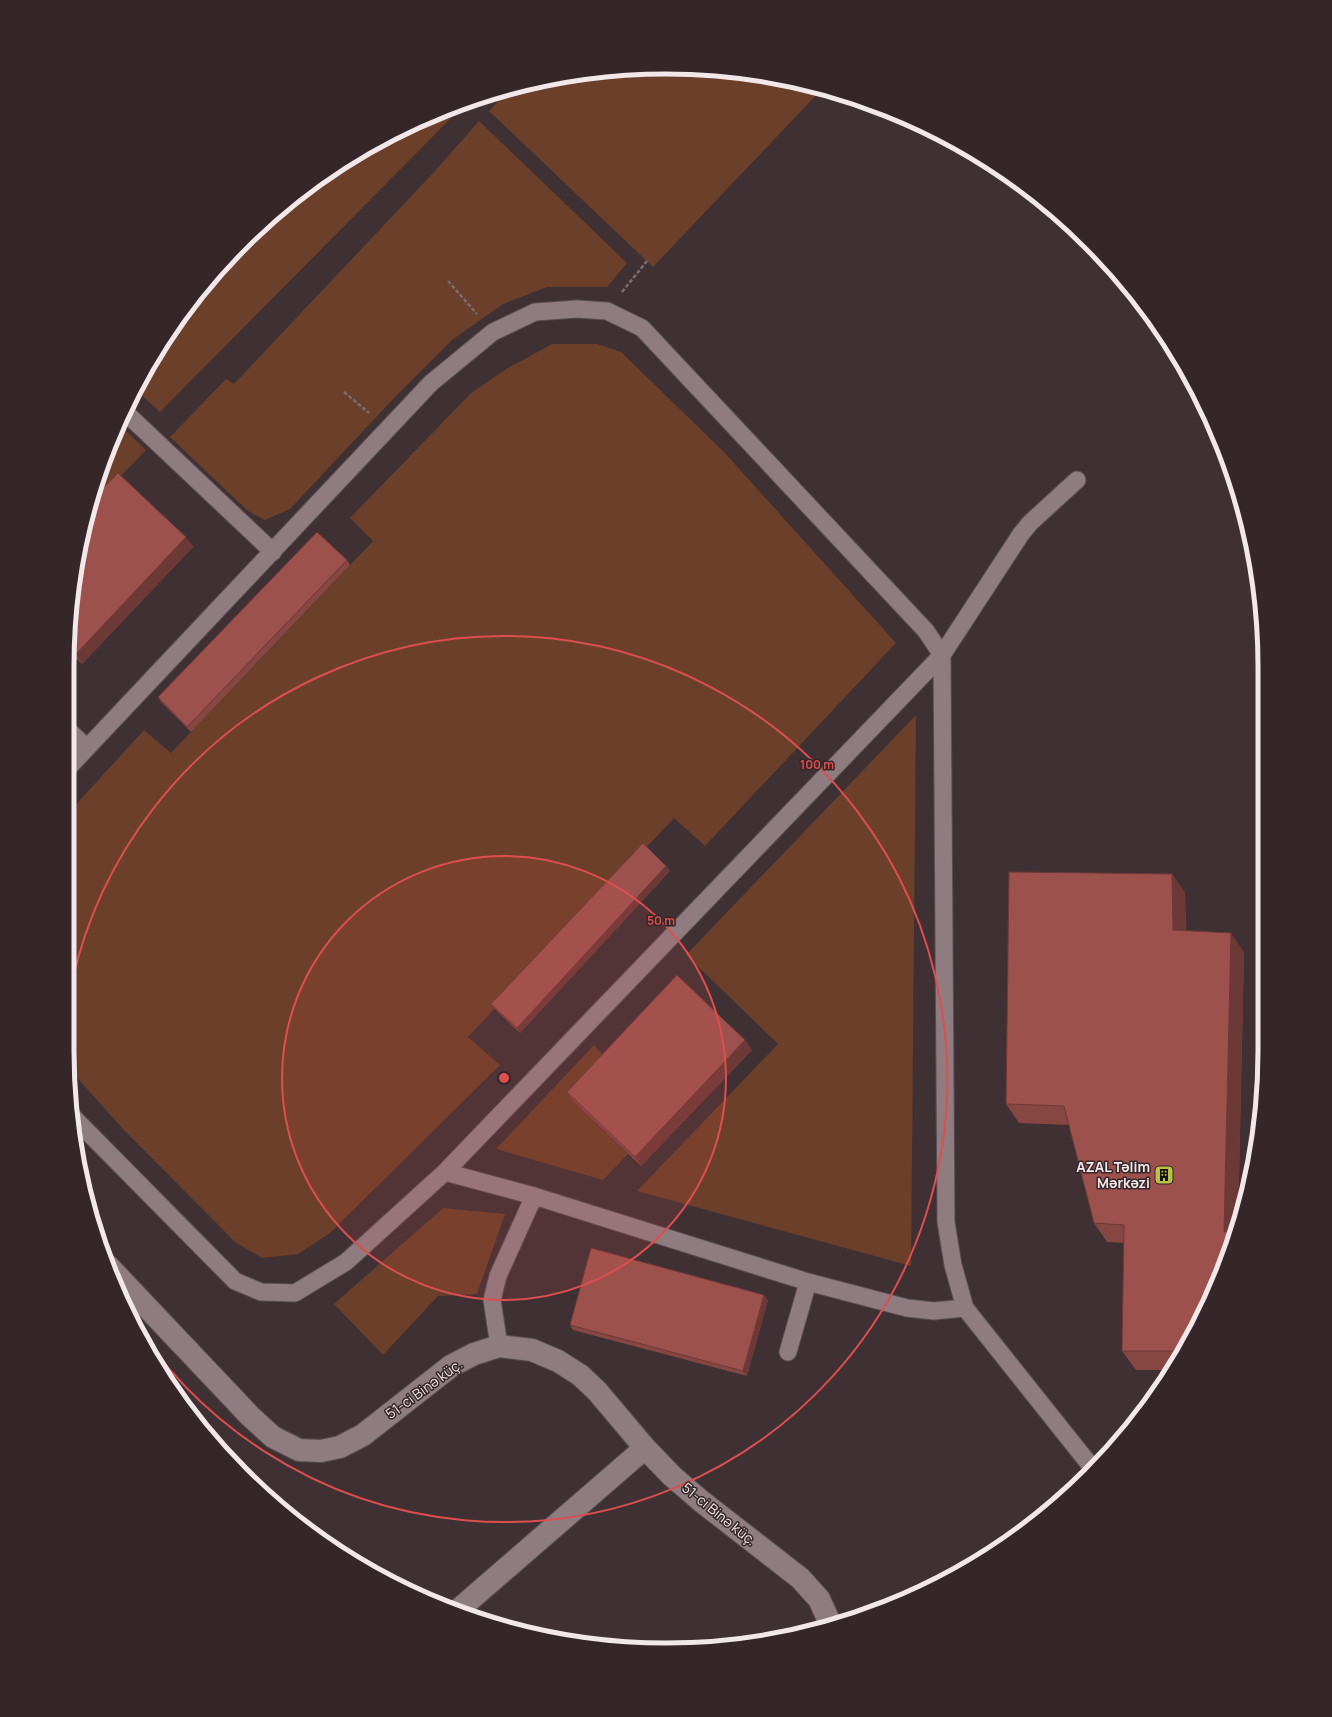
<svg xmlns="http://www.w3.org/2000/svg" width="1332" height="1717" font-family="Manrope,sans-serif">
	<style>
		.green { fill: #6b3f29 }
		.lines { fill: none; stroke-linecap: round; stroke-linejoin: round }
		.service-casing { stroke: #5a4e51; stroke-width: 19 }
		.minor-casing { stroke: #5a4e51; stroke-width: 24 }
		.path { stroke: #7a6d70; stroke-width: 2.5; stroke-dasharray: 4 2; stroke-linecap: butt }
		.service { stroke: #8e7c80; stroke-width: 17 }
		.minor { stroke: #8e7c80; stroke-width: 22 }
		.wall { fill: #864642 }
		.shaded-wall { fill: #6d3936 }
		.building { fill: #9c514d; stroke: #6d3936 }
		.ring { fill: none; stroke: #dc4e4f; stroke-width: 2 }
		.labels { text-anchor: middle; stroke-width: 3; stroke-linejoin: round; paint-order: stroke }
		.poi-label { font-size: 14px; font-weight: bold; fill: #f2e8ea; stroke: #342629; text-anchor: end }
		.street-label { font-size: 14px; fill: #f2e8ea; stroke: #342629 }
		.rim { fill: none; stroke: #f2e8ea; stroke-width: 5 }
		.centre { fill: #dc4e4f; stroke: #342629; stroke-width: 2 }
		.ring-label { font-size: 12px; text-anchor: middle; font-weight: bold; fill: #dc4e4f; stroke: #342629; stroke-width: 3; stroke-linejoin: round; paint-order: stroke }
	</style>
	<rect width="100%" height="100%" fill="#3f3033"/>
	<!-- green -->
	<path class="green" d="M666 67 783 79 821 90 653 267 489 111 508 91 549 78Z
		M465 104 160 412 136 390 191 302 271 216 333 168 437 113Z
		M479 121 627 263 607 287H547L503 304 452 340 394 398 290 509 265 520 248 511 170 437 226 379 234 384 434 172Z
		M552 344H597L621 352 724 452 896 643 705 846 674 818 468 1037 500 1065 330 1233 298 1254 262 1258 235 1242 122 1128 72 1072 70 811 144 730 171 753 373 541 350 518 470 394 506 369Z
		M120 425 146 450 87 511Z
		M916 715 911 1266 637 1191 778 1044 686 955Z
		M594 1045 610 1063 574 1102 628 1154 603 1180 496 1149Z
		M443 1208 505 1214 477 1294 438 1296 383 1355 334 1304Z"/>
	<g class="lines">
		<!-- service casing -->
		<g class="service-casing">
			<path id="service" d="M125 412 273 552
				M69 731 87 748
				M69 767 431 383 493 332 535 312 577 309 607 311 642 328 926 631 942 655 946 1222 953 1265 965 1308 1094 1470
				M72 1116 235 1281 261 1292 295 1293 346 1262 445 1172 534 1196 808 1282 907 1308 934 1311 965 1308
				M445 1172 942 655 1021 534 1030 523 1077 480
				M499 1346 492 1300 498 1276 534 1196
				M788 1352 808 1282"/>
		</g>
		<!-- minor casing -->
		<g class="minor-casing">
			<path id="minor" d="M108 1266 250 1416 273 1437 299 1450 321 1451 340 1447 363 1435 451 1366 474 1354 499 1346 532 1350 558 1361 580 1375 597 1391 645 1448 672 1476 701 1501 800 1578 819 1599 829 1621V1625
				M457 1611 645 1448"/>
		</g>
		<!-- path -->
		<path class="path" d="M448 281 477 314
			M622 292 647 261
			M344 392 369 413"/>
		<!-- service -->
		<use href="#service" class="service"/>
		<!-- minor -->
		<use href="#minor" class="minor"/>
	</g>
	<!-- wall -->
	<path class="wall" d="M186 537 193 547 82 664 68 651V627Z
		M347 560 350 565 191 732 161 702 158 697Z
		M666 866 670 871 520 1033 495 1009 491 1004Z
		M1172 874 1185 893 1186 931 1244 952 1238 1224 1233 1244 1203 1316 1172 1370H1136L1122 1351 1124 1243 1107 1242 1094 1223 1069 1125 1019 1123 1006 1104Z
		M745 1040 752 1050 641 1166 574 1102 567 1092Z
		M768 1300 747 1376 573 1330 570 1325Z"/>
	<!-- shaded-wall -->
	<path class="shaded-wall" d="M186 537 193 547 82 664 76 654Z
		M666 866 670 871 520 1033 517 1028Z
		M1172 874 1185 893 1186 949 1173 930Z
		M1231 933 1244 952 1238 1224 1233 1245 1224 1232Z
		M745 1040 752 1050 641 1166 635 1157Z
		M764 1295 768 1300 747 1376 743 1371Z"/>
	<!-- building -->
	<path class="building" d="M118 473 186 537 76 654 68 647V627L87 511 91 501Z
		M317 532 347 560 187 727 158 697Z
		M643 843 666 866 517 1028 491 1004Z
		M1009 872 1172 874 1173 930 1231 933 1224 1232 1236 1230 1233 1244 1203 1316 1183 1351H1122L1124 1225 1094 1223 1064 1106 1006 1104Z
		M677 975 745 1040 635 1157 567 1092Z
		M591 1248 764 1295 743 1371 570 1325Z"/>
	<!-- distance rings -->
	<circle cx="504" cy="1078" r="222" fill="#dc4e4f" fill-opacity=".12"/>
	<g class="ring">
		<circle cx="504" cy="1078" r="222"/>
		<path d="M72 982A443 443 0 1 1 130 1316"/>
	</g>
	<!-- icons -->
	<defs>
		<g id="building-square" transform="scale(1)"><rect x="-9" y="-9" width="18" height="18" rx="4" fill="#bac045" stroke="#342629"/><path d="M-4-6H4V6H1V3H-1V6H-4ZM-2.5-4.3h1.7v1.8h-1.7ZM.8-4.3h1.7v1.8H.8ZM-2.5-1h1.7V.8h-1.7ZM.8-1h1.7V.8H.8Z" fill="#111"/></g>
	</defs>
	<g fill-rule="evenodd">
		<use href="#building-square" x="1164" y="1175"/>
	</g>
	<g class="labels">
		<!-- poi labels -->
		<g class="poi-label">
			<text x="1150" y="1172">AZAL Təlim<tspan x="1150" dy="16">Mərkəzi</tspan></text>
		</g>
		<!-- street labels -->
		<g class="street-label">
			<text transform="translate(424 1389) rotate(-36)" y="5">51-ci Binə küç.</text>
			<text transform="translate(719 1514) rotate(39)" y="5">51-ci Binə küç.</text>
		</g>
	</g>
	<!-- crop -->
	<path d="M0 0H1332V1717H0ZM666 74H666A592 592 0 0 1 1258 666V1051A592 592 0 0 1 666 1643H666A592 592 0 0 1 74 1051V666A592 592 0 0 1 666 74Z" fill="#342629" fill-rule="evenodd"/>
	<path class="rim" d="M666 74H666A592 592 0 0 1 1258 666V1051A592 592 0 0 1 666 1643H666A592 592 0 0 1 74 1051V666A592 592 0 0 1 666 74Z"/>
	<circle cx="504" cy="1078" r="6" class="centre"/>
	<g class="ring-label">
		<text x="817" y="769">100 m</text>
		<text x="661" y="925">50 m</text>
	</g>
</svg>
